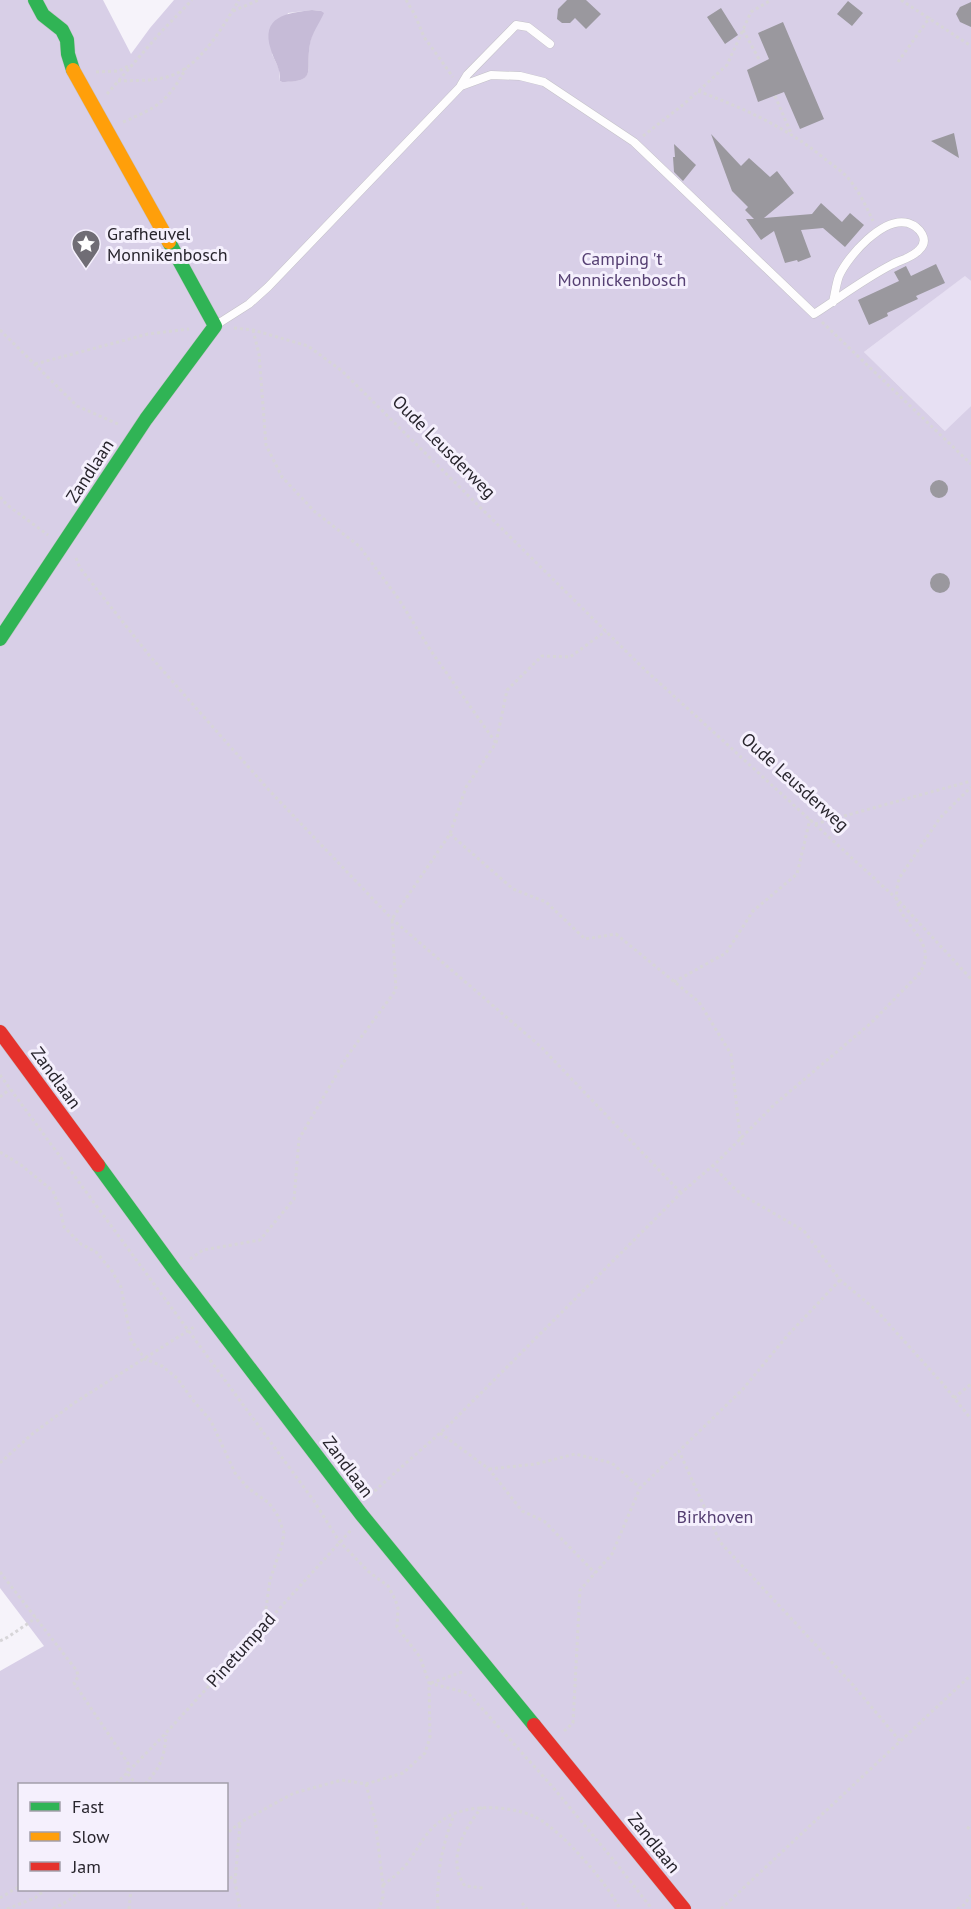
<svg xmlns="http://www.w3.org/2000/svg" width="971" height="1909" font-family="'PT Sans',sans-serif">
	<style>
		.green { fill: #e7e0f3 }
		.forest { fill: #d8cfe7; fill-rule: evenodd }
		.water { fill: #c6bbd7 }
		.building { fill: #9a989e }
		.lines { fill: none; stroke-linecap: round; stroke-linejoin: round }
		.lane-casing { stroke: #c4c2c8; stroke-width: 9 }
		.fast-casing { stroke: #c4c2c8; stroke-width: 15 }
		.slow-casing { stroke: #c4c2c8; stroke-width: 15 }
		.jam-casing { stroke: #c4c2c8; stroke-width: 15 }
		.path { stroke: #d7d5d8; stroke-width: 3; stroke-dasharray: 3 3; stroke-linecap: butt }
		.lane { stroke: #fefdfe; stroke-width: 8 }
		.fast { stroke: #30b455; stroke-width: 14 }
		.slow { stroke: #ff9f0a; stroke-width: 14 }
		.jam { stroke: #e5322d; stroke-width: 14 }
		.labels { text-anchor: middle; stroke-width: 6; stroke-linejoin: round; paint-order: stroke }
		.poi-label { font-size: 18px; fill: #28252d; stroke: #f5f0fd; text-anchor: start }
		.park-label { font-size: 18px; fill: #564073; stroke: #f5f0fd }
		.street-label { font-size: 18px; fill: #28252d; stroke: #f5f0fd }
	</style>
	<rect width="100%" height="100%" fill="#f6f3fa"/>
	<!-- green -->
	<path class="green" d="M966 275 971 281V406L946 432 864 352Z"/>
	<!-- forest -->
	<path class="forest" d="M0 0H103L131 54 150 28 174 0H971V281L965 276 864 352 945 431 971 406V1909H0V1671L44 1646 0 1588ZM312 10 321 11C318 22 312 32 310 43 305 68 319 82 282 82L280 81 279 69 272 54 288 13ZM20 1784H226V1890H20Z"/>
	<!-- water -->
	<path class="water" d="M312 10 321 11 324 13C319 24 312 33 310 44 305 70 319 82 282 82L280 81C281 68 274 61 271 50 260 16 287 13 312 10Z"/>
	<!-- building -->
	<path class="building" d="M567 0H586L601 14 586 29 575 18 570 23H562L557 19 558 9Z
		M848 1 863 13 852 26 837 14Z
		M971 2V27L960 22 956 14 960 7Z
		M721 8 738 35 725 44 707 17Z
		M783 22 824 119 800 129 784 92 758 102 747 70 769 59 758 33Z
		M954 133 959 158 931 141Z
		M711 134 741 166 749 158 770 177 777 171 794 193 764 218 812 214 821 203 842 222 850 213 864 225 845 247 823 228 801 230 811 257 798 262 797 260 785 263 774 231 761 240 746 219H754L745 210 748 207 732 191Z
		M674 144 696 165 683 181 674 172 673 157H675Z
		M936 264 945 283 916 296 918 299 887 313 888 316 869 325 858 300 899 281 894 272 906 266 911 276Z
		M930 489a9 9 0 1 1 18 0a9 9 0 1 1-18 0Z
		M930 583a10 10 0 1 1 20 0a10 10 0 1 1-20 0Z"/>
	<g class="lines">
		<!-- lane casing -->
		<g class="lane-casing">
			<path id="lane" d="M461 85 467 75 516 25 528 27 550 44
				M216 325 249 304 268 287 461 86 491 75 520 76 544 82 634 142 814 314C839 298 864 279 891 265 900 260 912 258 919 250 930 240 920 227 908 223 883 216 848 256 839 276 836 284 835 294 833 302"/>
		</g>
		<!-- fast casing -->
		<g class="fast-casing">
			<path id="fast" d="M35 0 43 15 62 30 67 40 68 54 73 70
				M0 639 146 419 215 326 169 242
				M98 1165 174 1269 361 1514 534 1725"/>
		</g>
		<!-- slow casing -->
		<g class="slow-casing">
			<path id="slow" d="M73 70 169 242"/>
		</g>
		<!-- jam casing -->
		<g class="jam-casing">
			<path id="jam" d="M0 1032 98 1165
				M534 1725 684 1909"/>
		</g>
		<!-- path -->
		<path class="path" d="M406 0 415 15 424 37 453 77
			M901 0 971 46
			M233 11 259 0
			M743 30 760 61
			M898 62 930 17
			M96 72 119 71 130 65
			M118 81C136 80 158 82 175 74 203 62 224 25 239 0
			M698 91C745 109 786 127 825 159 832 165 841 170 847 177 858 189 866 206 873 221
			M107 94 160 33 192 0
			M775 96 791 133
			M123 122C156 108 168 102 186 68
			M643 136 684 104 727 65 751 12 771 0
			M822 322 971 464
			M234 328 253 330 308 346 342 371 642 667 897 899 971 979
			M0 330 77 406 118 424
			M253 330 259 354 266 445 282 477 315 512 359 546 398 598 431 651 496 743
			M35 364 148 334 189 329
			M0 497 7 505 48 535
			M76 558 80 568 149 655 267 788 392 919 540 1046 681 1193
			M815 824 971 781
			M450 834 513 889 546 902 585 939 616 934 699 1002 731 1054 740 1137 743 1145
			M674 982 726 953 753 911 797 874 810 819
			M0 1075 314 1501 339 1541 369 1572 388 1586 395 1599 398 1608 397 1627 420 1657 429 1683 430 1737 425 1753 403 1773 366 1784 342 1780 294 1793 241 1822 226 1834
			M0 1097 10 1089
			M0 1152 21 1165 53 1191 60 1209 64 1227 81 1244 96 1252 112 1271 121 1287 131 1340 145 1359 162 1366 177 1378 192 1399 211 1421 235 1473 248 1488 269 1503 278 1516 284 1533 282 1545 270 1580 264 1623
			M712 1165 734 1188 744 1196 804 1231 840 1280 876 1310 943 1384 971 1419
			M190 1259 203 1250 260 1240 294 1199 299 1139 348 1055 396 990 392 919 450 834 466 787 496 743 507 690 542 656 570 657 606 631
			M840 1280 787 1336 743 1389 679 1451 720 1542 853 1685 900 1741
			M954 1398 971 1384
			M440 1433 489 1469 522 1511 544 1521 595 1573
			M0 1463 31 1435 74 1403 194 1327
			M489 1469 536 1464 575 1454 612 1463 640 1488
			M370 1495 449 1425 681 1193 717 1162 775 1104 871 1023 919 974C940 943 903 928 897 901 896 893 897 884 900 877L940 818 971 787
			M0 1572 77 1671 78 1677 74 1683 128 1763V1774L136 1784
			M0 1641 8 1637 36 1618
			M429 1683 468 1693 551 1785 616 1863 652 1909
			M431 1683 465 1671
			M564 1731 573 1723 580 1590 612 1554 640 1488 679 1451
			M116 1784 166 1733 351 1530
			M145 1784C161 1766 164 1759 166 1735
			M366 1784 375 1819 383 1885V1897L379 1909
			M482 1807C464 1829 446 1860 465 1886L483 1888
			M967 1827 971 1830
			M226 1872 235 1882 240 1909
			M235 1882 240 1824
			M383 1885C392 1878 402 1871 409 1861 420 1845 427 1829 444 1819 467 1803 513 1805 537 1818 563 1832 607 1883 620 1909
			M0 1898 20 1886
			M522 1903 527 1909
			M7 1909 35 1898 45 1890
			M53 1909 68 1901 81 1890
			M129 1909 131 1890
			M438 1909C436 1876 442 1845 454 1815
			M721 1909 971 1675
			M957 1909 964 1905 971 1895"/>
		<!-- lane -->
		<use href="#lane" class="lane"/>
		<!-- fast -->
		<use href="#fast" class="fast"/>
		<!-- slow -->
		<use href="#slow" class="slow"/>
		<!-- jam -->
		<use href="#jam" class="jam"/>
	</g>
	<!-- icons -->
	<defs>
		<g id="sight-pin" transform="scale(1.5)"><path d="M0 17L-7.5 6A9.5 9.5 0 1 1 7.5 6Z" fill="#706d75" stroke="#f5f0fd"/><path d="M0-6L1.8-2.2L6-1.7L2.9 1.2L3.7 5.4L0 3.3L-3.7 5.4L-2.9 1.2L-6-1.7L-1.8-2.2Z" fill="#fff"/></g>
	</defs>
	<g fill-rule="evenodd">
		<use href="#sight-pin" x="86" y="244"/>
	</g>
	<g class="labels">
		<!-- poi labels -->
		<g class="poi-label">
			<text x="107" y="240">Grafheuvel<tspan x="107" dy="21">Monnikenbosch</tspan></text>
		</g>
		<!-- park labels -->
		<g class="park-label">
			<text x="622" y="265">Camping 't<tspan x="622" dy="21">Monnickenbosch</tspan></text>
			<text x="715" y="1523">Birkhoven</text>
		</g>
		<!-- street labels -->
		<g class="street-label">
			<text transform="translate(444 447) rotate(45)" y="6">Oude Leusderweg</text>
			<text transform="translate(90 471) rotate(-57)" y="6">Zandlaan</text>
			<text transform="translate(795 782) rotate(42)" y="6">Oude Leusderweg</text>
			<text transform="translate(56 1078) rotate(54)" y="6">Zandlaan</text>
			<text transform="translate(348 1467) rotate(53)" y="6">Zandlaan</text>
			<text transform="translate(241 1650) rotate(-48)" y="6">Pinetumpad</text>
			<text transform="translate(654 1843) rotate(51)" y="6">Zandlaan</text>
		</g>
	</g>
	<!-- legend -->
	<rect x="18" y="1783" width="210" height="108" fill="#f5f0fd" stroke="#a39faa" stroke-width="1.5"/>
	<rect x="30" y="1802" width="30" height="9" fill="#30b455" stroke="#a39faa" stroke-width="1.5"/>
	<text x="72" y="1813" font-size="18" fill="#28252d">Fast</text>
	<rect x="30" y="1832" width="30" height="9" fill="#ff9f0a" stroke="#a39faa" stroke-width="1.5"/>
	<text x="72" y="1843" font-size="18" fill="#28252d">Slow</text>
	<rect x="30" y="1862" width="30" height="9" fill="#e5322d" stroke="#a39faa" stroke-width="1.5"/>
	<text x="72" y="1873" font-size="18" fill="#28252d">Jam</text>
</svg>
